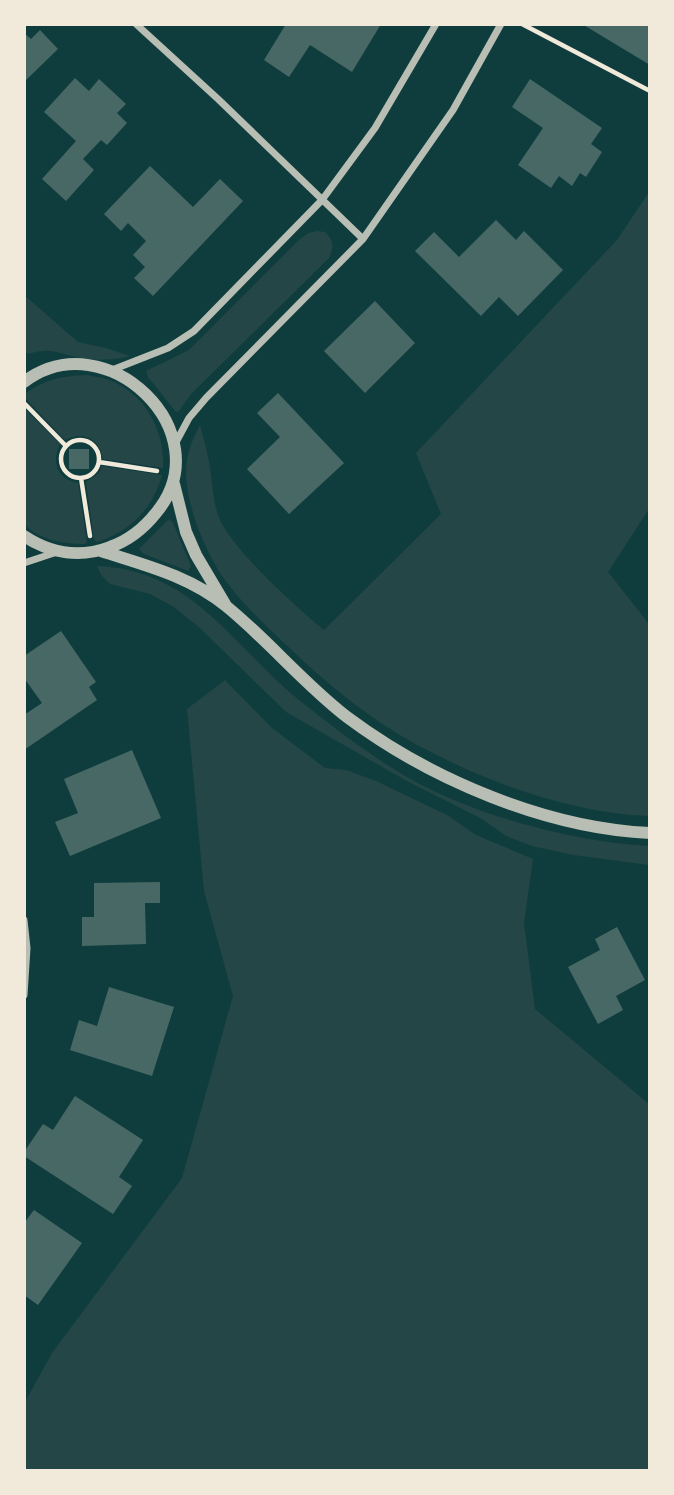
<svg xmlns="http://www.w3.org/2000/svg" width="674" height="1495" font-family="Cabin,sans-serif">
	<style>
		.green { fill: #244646 }
		.building { fill: #486865 }
		.lines { fill: none; stroke-linecap: round; stroke-linejoin: round }
		.path { stroke: #f1e9da; stroke-width: 4.5 }
		.minor { stroke: #b8beb3; stroke-width: 7 }
		.tertiary { stroke: #b8beb3; stroke-width: 12 }
	</style>
	<rect width="100%" height="100%" fill="#0f3d3e"/>
	<!-- green -->
	<path class="green" d="M649 192V509L608 572 649 624V816C573 813 494 785 427 750 372 722 327 684 283 642 264 624 244 605 228 584 206 556 181 496 187 460 189 447 194 437 200 425 203 437 207 450 209 462 213 482 212 502 220 520 235 552 296 607 324 630L441 514 416 453 617 240Z
		M317 231 325 232C334 240 334 248 329 258L191 394 179 411 176 412 148 377 146 371 189 350 299 240 308 233Z
		M24 295 78 342 106 348 130 356C111 361 91 361 72 356 52 351 49 348 28 354L25 351Z
		M87 375C96 377 106 378 114 382 147 397 165 433 163 468L103 459C100 439 84 430 65 440L26 399 25 394C44 379 64 376 87 375Z
		M24 408 60 444C51 462 57 480 78 483L87 542 85 544C64 544 40 540 25 525Z
		M102 466 162 475C153 509 129 532 97 542L94 540 86 482 99 473Z
		M169 519 173 523 191 566 188 571 144 554 139 549Z
		M97 566C194 570 232 646 299 700 333 727 369 755 407 777 472 815 574 842 649 846V865L573 855 532 846 506 836 482 819 405 780 286 712 200 628 174 607 150 594 110 584 101 575Z
		M225 680 272 728 325 768 346 770 376 781 447 815 476 835 533 859 524 923 535 1009 649 1104V1470H25V1402L52 1353 182 1178 233 996 204 891 187 709Z"/>
	<!-- building -->
	<path class="building" d="M286 24H381L352 72 310 45 289 77 264 60Z
		M582 24H650V65Z
		M40 30 58 49 24 82V33L31 39Z
		M75 78 89 91 99 79 126 104 117 113 127 123 107 145 101 140 83 159 94 170 66 201 42 179 76 141 44 112Z
		M530 79 602 128 591 144 602 152 586 177 580 173 572 186 559 176 551 188 518 165 543 128 512 107Z
		M150 166 193 207 220 179 243 201 153 296 134 278 145 267 133 255 146 241 128 223 121 231 104 214Z
		M496 220 516 240 524 231 563 270 518 316 499 297 481 316 415 251 434 232 459 257Z
		M375 301 415 343 365 393 324 351Z
		M278 393 344 463 289 514 247 469 280 437 257 413Z
		M69 449H89V469H69Z
		M61 631 96 682 89 687 97 700 24 750V715L42 703 24 678V656Z
		M132 750 161 818 70 856 55 822 78 813 64 779Z
		M160 882V903H145L146 944 82 946V917H94V883Z
		M617 927 645 980 616 996 623 1010 598 1024 568 967 600 950 595 939Z
		M109 987 174 1007 152 1076 70 1050 79 1020 97 1026Z
		M75 1096 143 1140 119 1177 132 1186 113 1214 24 1156V1152L43 1124 53 1130Z
		M34 1210 82 1243 38 1305 24 1295V1223Z"/>
	<g class="lines">
		<!-- path -->
		<path class="path" d="M522 24 650 91
			M24 403 66 446
			M61 459a19 19 0 1 1 38 0a19 19 0 1 1-38 0Z
			M99 462 157 471
			M81 478 90 536"/>
		<!-- minor -->
		<path class="minor" d="M136 24 218 99 363 239
			M112 370 168 348 194 331 322 200 375 128 436 24
			M175 444 189 418 206 398 363 239 453 110 501 24
			M24 563 57 552
			M24 920 27 948 24 995"/>
		<!-- tertiary -->
		<path class="tertiary" d="M24 382C106 320 223 433 156 513 144 528 130 540 110 547 81 558 51 554 24 536
			M174 484 186 532 196 555 225 604
			M101 551C144 565 190 576 226 606 268 640 304 684 347 717 430 779 545 828 650 833"/>
	</g>
	<!-- border -->
	<rect width="674" height="1495" fill="none" stroke="#f1e9da" stroke-width="52"/>
</svg>
